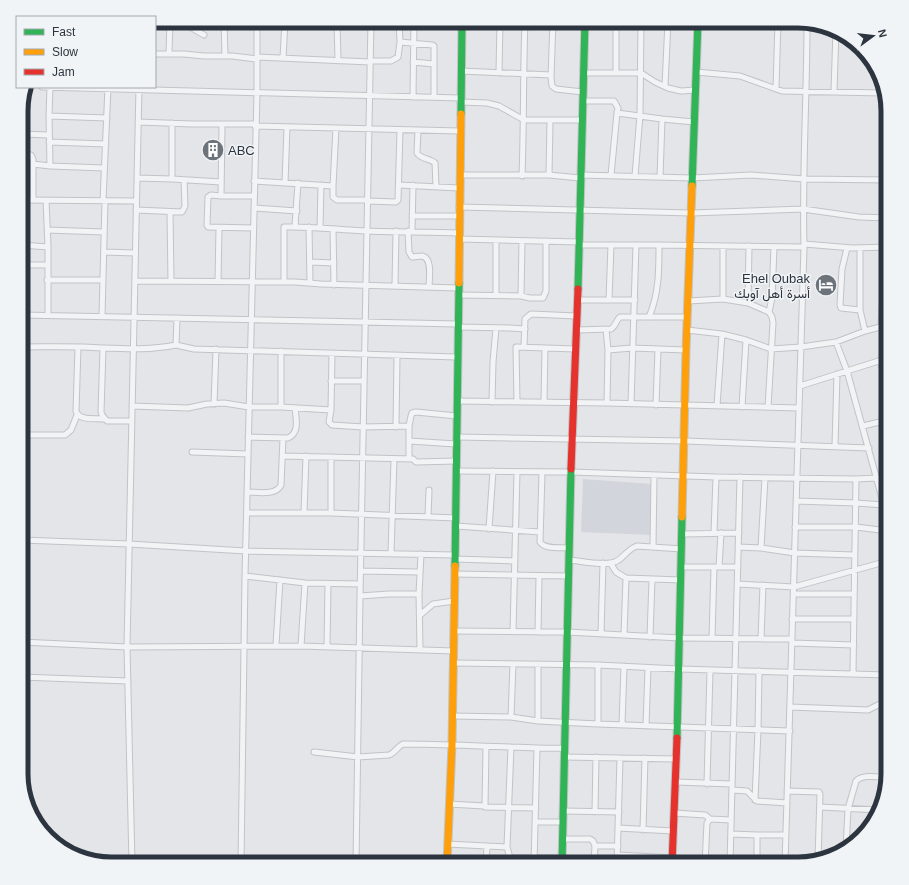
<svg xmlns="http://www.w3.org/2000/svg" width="909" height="885" font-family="Helvetica,Vazirmatn,sans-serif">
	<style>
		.built { fill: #d2d5db }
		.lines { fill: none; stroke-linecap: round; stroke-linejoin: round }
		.street-casing { stroke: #c2c3c6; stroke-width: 7 }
		.fast-casing { stroke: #c2c3c6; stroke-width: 9 }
		.slow-casing { stroke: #c2c3c6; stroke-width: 9 }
		.jam-casing { stroke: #c2c3c6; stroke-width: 9 }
		.street { stroke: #f2f3f5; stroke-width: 5 }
		.fast { stroke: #30b455; stroke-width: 7 }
		.slow { stroke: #ff9f0a; stroke-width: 7 }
		.jam { stroke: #e5322d; stroke-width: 7 }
		.labels { text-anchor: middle; stroke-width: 3; stroke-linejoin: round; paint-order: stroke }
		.poi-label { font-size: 13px; fill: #2c353f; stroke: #f1f4f6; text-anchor: start }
		.rim { fill: none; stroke: #2c353f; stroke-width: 5 }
	</style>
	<rect width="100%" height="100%" fill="#e3e5e8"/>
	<!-- built -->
	<path class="built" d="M583 479 652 484 653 535 581 532Z"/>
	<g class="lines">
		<!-- street casing -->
		<g class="street-casing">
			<path id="street" d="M187 21 192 28 204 35
				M224 21 225 56
				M337 21 338 61
				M553 21 551 77 552 86 556 89 583 92
				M616 21V72
				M400 42 432 45 434 46V64L413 62
				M169 53 170 21
				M155 54H184L204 56H232L257 59
				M257 57 370 62
				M283 58 285 21
				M370 61H391L398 57 400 42 399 21
				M461 71 551 75
				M696 72 740 76 782 91 884 93
				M499 73 500 21
				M583 73H641L655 82 668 88 681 91 696 90
				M665 86 668 21
				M42 87 460 98
				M50 87 49 116 50 166 104 168
				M776 89 778 21
				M834 91 836 30
				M413 97 414 21
				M434 97V64
				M583 101H614L618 108 617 113 611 175
				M460 102 487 103 499 106 524 120H582
				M617 113 662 119 694 122
				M49 116 107 118
				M138 122 192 124H255
				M222 125 221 196H254
				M255 126 460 131
				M418 130 417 153C422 160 430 158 435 163L436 186
				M21 134 49 135
				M49 142 106 144
				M21 154 31 155 33 159V200
				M33 164 50 166
				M460 175H549L580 178
				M549 175 550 121
				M581 175 692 178 751 175 804 179 888 180
				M522 176C524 124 523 73 525 21
				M635 176 640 115 641 21
				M660 177 662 119
				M137 178 172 179 221 182
				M172 179V123
				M883 180 886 127 888 125
				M254 181 333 186 336 128
				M285 183 287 127
				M399 185 459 188
				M333 186V197L337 200H368
				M221 196 211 195 208 197 207 225 208 227 253 228
				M21 200 136 201
				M46 200 48 247V315
				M103 201 108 87
				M368 201 396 202 398 200 400 130
				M459 207 691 213 803 209 859 217 888 218
				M254 208 297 211
				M136 210 182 212 185 206 184 180
				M170 212 171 281
				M412 216H459
				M295 226 298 183
				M309 227 310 283
				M320 228 321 185
				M333 229 334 285
				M47 230 104 232
				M408 231 409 252 412 257C415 257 419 256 422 256 433 258 429 279 429 287
				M412 231 413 185
				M459 239 579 242
				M496 240V296
				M804 244 853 248 888 247
				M21 245 48 247
				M579 245H659L804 247
				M723 246V299
				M847 248 842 269 840 305 841 308 860 310 865 331
				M104 252 135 253
				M310 262 334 263
				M21 265H48
				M47 280H103
				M135 281 295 282 321 284 458 288
				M218 282 219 228
				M284 282V227C312 226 339 230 367 231 397 232 428 232 459 233
				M395 286 396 231
				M458 295 521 296 530 298H543L546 291V241
				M521 296 522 241
				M577 300H635
				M609 300 611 245
				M688 301 723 299 748 303 769 312 772 317 773 323 768 407
				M748 303 749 246
				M860 310V248
				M769 312 772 298 774 247
				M21 315 458 324
				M102 316 105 201
				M649 317C659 294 659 270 659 245
				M177 318 176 345 194 349 457 357
				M881 326 886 247
				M458 327 510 328 525 329
				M606 329 608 350 607 403
				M576 330 611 329C616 326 616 320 620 317H688
				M687 330 722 334 746 340 771 349 801 347 836 342 865 331 888 325
				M836 342 847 371 888 520
				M22 347C49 347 76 346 102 348 128 349 151 350 176 345
				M78 347 76 411C79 421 94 418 104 419
				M524 347 525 319 531 314 576 316
				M103 348 101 412 102 415 107 421H131
				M608 350 632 348 686 350
				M281 351V407
				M332 353 331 410 329 422 332 425 363 427 409 426V459
				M880 360 888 390
				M331 381H364
				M800 386 888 358
				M457 401 607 403 799 408
				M492 402 493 362 496 328
				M517 402 516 347 576 349
				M544 402 545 348
				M214 404 216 349
				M631 404 636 245
				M656 405 658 349
				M132 406 188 408 207 404 224 403 249 407H281L331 410
				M717 406 722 334
				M742 407 746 340
				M409 426 411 416 412 413 416 412 457 416
				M863 426 888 420
				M396 427 397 356
				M22 435H65L71 430 77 415
				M248 437 288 438C300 433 296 418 295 408
				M457 437 685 441 869 448
				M409 441 456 444
				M835 446 837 374
				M192 452 248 454
				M282 456 413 459 416 462 456 461
				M331 457V513
				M456 471 571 472 716 477 856 479 877 478
				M542 472 540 542C545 550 561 547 570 548
				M247 492C257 492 276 496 281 485L283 438
				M796 501 856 503 884 505
				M247 513H331L456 518
				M304 513 306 456
				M428 517 429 490
				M456 526 540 532
				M795 527H856L888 531
				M489 529 493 471
				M714 533 716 477
				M683 534 739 533
				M21 535 24 315
				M21 540 129 544 246 551 455 555
				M653 547 654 475
				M738 547 761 548 795 553 854 555
				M761 548 765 478
				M391 553 394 459
				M455 559 514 561
				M570 560C581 561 607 567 617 561 624 557 628 549 637 546L682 549
				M611 564 616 572 626 578 681 580
				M682 567H738
				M719 567 721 533
				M361 571 419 572
				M455 574 569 576
				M245 576 305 583 360 584
				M738 584 794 587 888 561
				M794 594H854
				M360 596 389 594H419
				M420 615 433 604 454 601
				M792 619H854
				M454 631 567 632 680 638 792 639
				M513 632 517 472
				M538 632 539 576
				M601 634 603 563
				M624 635 626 578
				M650 637 652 579
				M712 638 714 567
				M761 639 763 585
				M21 642 127 647 301 646 454 651
				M792 643 854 645
				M276 645 280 580
				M301 646 305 583
				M327 647 328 584
				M420 650 419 594 421 554
				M453 663 598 665 679 669 888 675
				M598 665V724
				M853 673 856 479
				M885 675 886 562
				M21 677 128 681
				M790 707 868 710 880 704 888 703
				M452 716 511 717 538 721 598 724 790 731
				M511 717 513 664
				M538 721V664
				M622 725 624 666
				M646 726 648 668
				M486 747 485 807 536 808
				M314 752 358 757 389 755C395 753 397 747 403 744 439 744 474 746 510 747 528 747 546 749 565 748
				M564 757 676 759
				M676 782 732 784
				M707 784 710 670
				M732 790 747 791 757 801 787 803
				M787 791 819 792 820 794 818 860
				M755 800 758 730 759 671
				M449 804 484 806
				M820 807 880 810
				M563 811 619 812
				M595 812 596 757
				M674 813 705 815 710 819
				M872 821 873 810
				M535 822H563
				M618 828 673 831
				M643 830 645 758
				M731 834 757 835
				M563 839H590L593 841 595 846 594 864
				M447 844 507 847
				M595 846H618
				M846 849 848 809 856 781C863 774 878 777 887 778
				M618 855 673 858
				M510 858H562
				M132 864 127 647 139 87
				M241 864 245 576 257 93V21
				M356 864 360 596 371 21
				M486 864 487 846
				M510 864V858L507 847 511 747
				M534 864 537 748
				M617 864 620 758
				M645 864V857
				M705 864 707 823 710 819 731 820
				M730 864 740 477
				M757 864V835H786
				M785 864 804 247C802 172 807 97 807 22"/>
		</g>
		<!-- fast casing -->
		<g class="fast-casing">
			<path id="fast" d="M461 114 462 21
				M692 186 698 21
				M578 289 585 21
				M455 566 459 283
				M677 738 682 517
				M562 864 571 469"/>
		</g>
		<!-- slow casing -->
		<g class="slow-casing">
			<path id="slow" d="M459 283 461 114
				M682 517 686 350 692 186
				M447 864 452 744 455 566"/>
		</g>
		<!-- jam casing -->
		<g class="jam-casing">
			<path id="jam" d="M571 469 578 289
				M672 864 677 738"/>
		</g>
		<!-- street -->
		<use href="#street" class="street"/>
		<!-- fast -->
		<use href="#fast" class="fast"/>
		<!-- slow -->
		<use href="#slow" class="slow"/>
		<!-- jam -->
		<use href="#jam" class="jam"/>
	</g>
	<!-- icons -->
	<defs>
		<g id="building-disc" transform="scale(1.15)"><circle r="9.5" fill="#6c737a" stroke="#f1f4f6"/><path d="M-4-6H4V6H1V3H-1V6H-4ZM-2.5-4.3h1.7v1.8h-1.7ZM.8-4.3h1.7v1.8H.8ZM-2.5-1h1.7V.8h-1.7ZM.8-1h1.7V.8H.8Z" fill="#fff"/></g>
		<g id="hotel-disc" transform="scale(1.15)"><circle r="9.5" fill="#6c737a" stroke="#f1f4f6"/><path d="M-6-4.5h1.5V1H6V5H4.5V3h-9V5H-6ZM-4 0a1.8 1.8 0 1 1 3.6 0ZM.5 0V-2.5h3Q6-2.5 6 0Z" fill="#fff"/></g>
	</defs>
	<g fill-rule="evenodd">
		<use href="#building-disc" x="213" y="150"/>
		<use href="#hotel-disc" x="826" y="285"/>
	</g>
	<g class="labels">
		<!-- poi labels -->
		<g class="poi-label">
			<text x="228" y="155">ABC</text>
			<text x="810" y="283" text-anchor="end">Ehel Oubak<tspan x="810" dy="15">أسرة أهل آوبك</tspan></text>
		</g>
	</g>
	<!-- crop -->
	<path d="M0 0H909V885H0ZM111 28H798A83 83 0 0 1 881 111V774A83 83 0 0 1 798 857H111A83 83 0 0 1 28 774V111A83 83 0 0 1 111 28Z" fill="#f1f4f6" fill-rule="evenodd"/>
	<path class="rim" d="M111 28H798A83 83 0 0 1 881 111V774A83 83 0 0 1 798 857H111A83 83 0 0 1 28 774V111A83 83 0 0 1 111 28Z"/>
	<!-- legend -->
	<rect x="16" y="16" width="140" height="72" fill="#f1f4f6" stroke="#a2a8ad"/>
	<rect x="24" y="29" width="20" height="6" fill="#30b455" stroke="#a2a8ad"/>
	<text x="52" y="36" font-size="12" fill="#2c353f">Fast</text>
	<rect x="24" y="49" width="20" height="6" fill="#ff9f0a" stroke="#a2a8ad"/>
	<text x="52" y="56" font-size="12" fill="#2c353f">Slow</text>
	<rect x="24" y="69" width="20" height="6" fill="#e5322d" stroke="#a2a8ad"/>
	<text x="52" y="76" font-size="12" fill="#2c353f">Jam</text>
	<!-- north arrow -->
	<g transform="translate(873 36) rotate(75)" stroke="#f1f4f6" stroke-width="3" paint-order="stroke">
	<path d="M0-3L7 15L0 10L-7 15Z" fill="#2c353f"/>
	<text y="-6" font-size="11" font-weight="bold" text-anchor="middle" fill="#2c353f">N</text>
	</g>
</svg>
